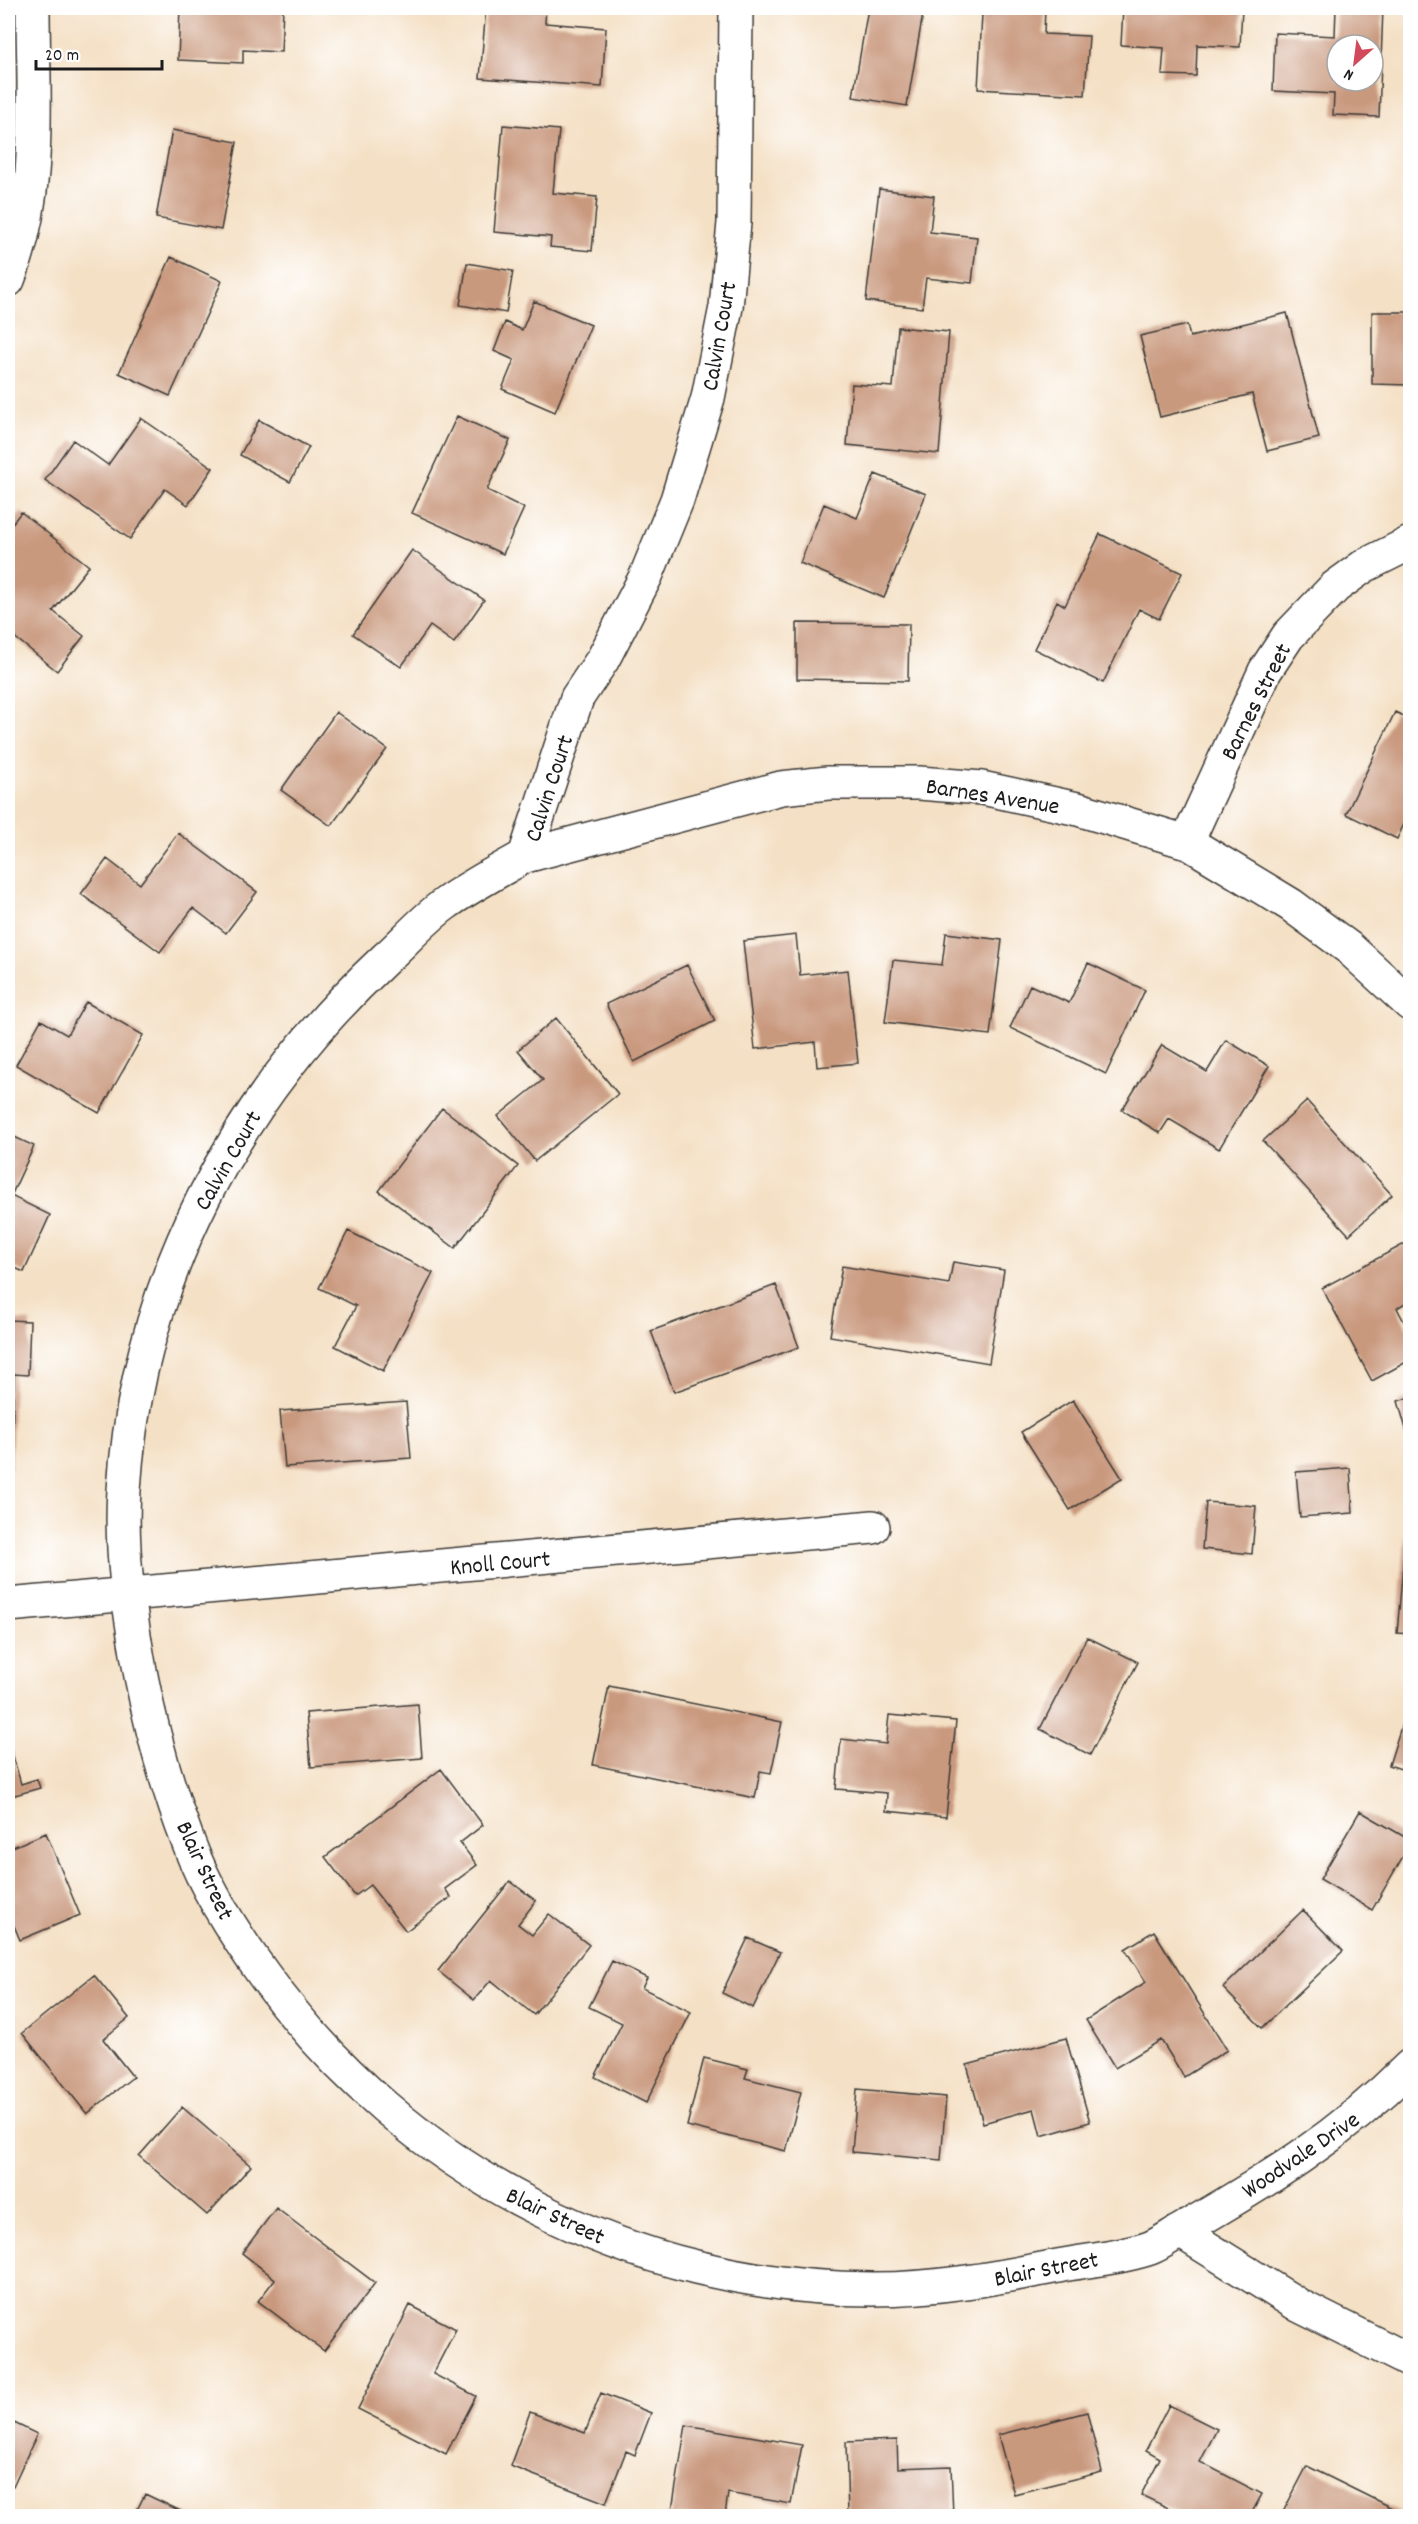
<svg xmlns="http://www.w3.org/2000/svg" width="1418" height="2524" font-family="Dekko,sans-serif">
	<style>
		.building { fill: #c9997e; fill-rule: evenodd }
		.lines { fill: none; stroke-linecap: round; stroke-linejoin: round }
		.street-casing { stroke: #3c3935; stroke-width: 36 }
		.street { stroke: #fff; stroke-width: 33 }
		.labels { text-anchor: middle; stroke-width: 4.5; stroke-linejoin: round; paint-order: stroke }
		.street-label { font-size: 24px; fill: #1c1c1c; stroke: #fff }
	</style>
	<rect width="100%" height="100%" fill="#fff"/>
	<filter id="ink" filterUnits="userSpaceOnUse"><feTurbulence type="fractalNoise" baseFrequency=".0167" numOctaves="2"/><feDisplacementMap in="SourceGraphic" scale="12" xChannelSelector="R" yChannelSelector="G"/><feConvolveMatrix kernelMatrix="1 2 1 2 8 2 1 2 1" color-interpolation-filters="sRGB"/></filter>
	<filter id="wash" filterUnits="userSpaceOnUse"><feTurbulence type="fractalNoise" baseFrequency=".008" numOctaves="4" result="noise"/><feDisplacementMap in="SourceGraphic" scale="24" xChannelSelector="R" yChannelSelector="G"/><feGaussianBlur stdDeviation="1.35" result="paint"/><feColorMatrix in="noise" values="0 0 0 0 0 0 0 0 0 0 0 0 0 0 0 0 0 1.4 0 .05"/><feComposite in="paint" operator="in"/></filter>
	<g filter="url(#wash)">
		<rect width="100%" height="100%" fill="#f4e0c5"/>
		<g id="blocks">
			<!-- building -->
			<path class="building" d="M180 8H283L281 52 243 50V63L178 60Z
				M486 8H546L545 23 606 28 602 87 480 78Z
				M868 8H924L907 106 853 97Z
				M966 8H1045L1044 34 1089 36 1085 95 978 89 982 14 966 13Z
				M1123 8H1242L1240 47 1197 45 1196 76 1162 75 1164 48 1121 45Z
				M1336 8H1383L1379 117 1333 115 1334 94 1273 91 1275 33 1335 36ZM1337 45H1373V81H1337Z
				M503 125 559 130 553 193 597 197 592 251 550 247 551 237 494 232Z
				M172 130 237 142 221 230 156 218Z
				M879 189 934 196 930 232 977 237 972 283 926 278 922 308 866 301Z
				M171 257 222 281 170 396 119 373Z
				M467 263 513 271 506 313 460 305Z
				M534 301 591 325 555 412 502 389 514 360 494 351 505 322 522 330Z
				M1372 312H1410V385L1372 384Z
				M1287 313 1319 438 1267 451 1252 394 1160 417 1140 336 1187 325 1190 337Z
				M898 327 949 332 939 454 847 445 852 384 893 387Z
				M457 416 510 440 487 490 524 508 503 554 412 513Z
				M141 418 213 468 188 505 165 489 130 539 45 480 73 440 108 465Z
				M259 420 309 447 290 482 240 455Z
				M875 474 926 494 884 598 800 563 824 504 857 518Z
				M21 512 89 566 53 611 84 636 57 671 8 632V529Z
				M1100 534 1182 573 1159 619 1139 609 1103 683 1034 649 1057 601 1065 606Z
				M412 550 484 600 454 643 430 626 401 667 353 634Z
				M797 623 909 624 908 681 797 679Z
				M336 712 387 749 331 826 281 790Z
				M1395 712 1410 719V811L1397 839 1346 814Z
				M178 833 257 892 226 933 193 908 160 952 81 894 107 859 140 884Z
				M946 933 1002 940 990 1035 885 1022 893 960 942 965Z
				M796 935 800 975 848 970 858 1063 817 1067 815 1042 755 1049 743 941Z
				M1088 963 1145 990 1106 1074 1010 1028 1030 985 1069 1003Z
				M687 965 715 1021 634 1062 606 1004Z
				M86 1002 143 1035 99 1113 16 1065 41 1020 67 1035Z
				M556 1018 618 1094 535 1161 498 1116 543 1080 518 1050Z
				M1226 1040 1269 1066 1219 1149 1169 1119 1160 1133 1122 1110 1162 1045 1207 1072Z
				M1307 1101 1392 1195 1349 1235 1263 1141Z
				M442 1108 518 1166 455 1248 379 1191Z
				M8 1134 34 1146 11 1196 50 1215 24 1272 8 1265Z
				M348 1231 433 1273 383 1371 335 1346 356 1306 319 1288Z
				M1410 1241V1300L1397 1308 1410 1333V1360L1372 1381 1322 1288Z
				M953 1262 1004 1270 989 1363 830 1336 842 1266 949 1284Z
				M776 1285 799 1347 674 1392 651 1331Z
				M8 1320 30 1321 28 1375 14 1374 11 1468H8Z
				M1410 1397V1443L1398 1401Z
				M1073 1400 1122 1478 1070 1510 1021 1432Z
				M406 1402 411 1458 285 1467 280 1411Z
				M1350 1468 1353 1513 1300 1517 1296 1472Z
				M1206 1502 1256 1506 1252 1554 1202 1549Z
				M1406 1530 1410 1531V1634L1397 1633Z
				M1087 1637 1138 1662 1090 1755 1040 1729Z
				M609 1686 782 1722 771 1773 760 1771 755 1798 593 1765Z
				M1410 1698V1772L1389 1765Z
				M418 1704 422 1758 311 1767 306 1713Z
				M889 1715 956 1721 946 1817 886 1811 887 1793 836 1789 841 1739 886 1744Z
				M8 1739 21 1784 37 1779 40 1788 8 1797Z
				M441 1769 483 1825 460 1843 477 1865 445 1889 451 1897 406 1931 370 1885 355 1896 325 1857Z
				M1360 1811 1410 1840V1844L1372 1910 1320 1879Z
				M46 1833 80 1915 20 1940 8 1911V1849Z
				M510 1881 536 1901 518 1924 532 1935 549 1914 589 1945 534 2015 491 1980 474 2000 438 1971Z
				M1303 1910 1343 1951 1262 2028 1223 1988Z
				M1154 1931 1227 2050 1184 2077 1161 2040 1115 2068 1086 2020 1146 1982 1125 1949Z
				M748 1938 780 1952 753 2008 722 1993Z
				M612 1961 647 1978 642 1988 691 2012 646 2103 595 2077 622 2023 589 2007Z
				M94 1975 129 2018 103 2039 133 2077 87 2114 22 2033Z
				M1066 2038 1090 2122 1041 2136 1034 2109 983 2123 967 2065Z
				M704 2058 748 2069 745 2078 801 2092 786 2151 687 2126Z
				M857 2089 946 2097 941 2160 852 2152Z
				M182 2107 251 2166 207 2215 139 2156Z
				M276 2208 375 2283 324 2351 258 2301 275 2279 242 2253Z
				M410 2305 456 2329 433 2374 476 2396 446 2454 358 2409Z
				M601 2393 651 2413 635 2455 626 2451 606 2503 510 2466 530 2412 585 2433Z
				M1169 2405 1217 2429 1200 2462 1262 2494 1250 2516H1185L1141 2495 1160 2458 1146 2450Z
				M1087 2412 1102 2472 1014 2494 998 2435Z
				M8 2420 37 2434 13 2486 8 2483Z
				M686 2425 802 2445 791 2504 728 2493 725 2516H671Z
				M897 2440 898 2468 951 2466 953 2516H848L846 2442Z
				M1307 2466 1408 2516H1281Z
				M145 2494 191 2516H134Z"/>
		</g>
	</g>
	<g filter="url(#ink)">
		<use href="#blocks" fill-opacity="0" stroke="#3c3935" stroke-width="1.5"/>
		<g class="lines">
			<!-- street casing -->
			<g class="street-casing">
				<path id="street" d="M736 8 734 223 726 307 708 398 677 500 646 576 603 659 577 698 525 856C499 871 470 886 445 904 424 919 405 941 385 959 234 1100 137 1282 124 1490 120 1552 130 1615 141 1676 152 1732 168 1790 189 1844 206 1890 235 1935 264 1975 405 2171 632 2288 873 2289 937 2289 996 2278 1058 2266 1088 2260 1122 2258 1150 2248 1160 2244 1171 2236 1180 2231L1300 2306 1410 2361
					M8 280C43 195 33 97 33 8
					M1187 842 1265 671 1288 636 1335 587 1364 566 1410 543
					M525 856 781 788 828 783H919L982 788 1078 809 1187 842 1291 905 1349 948 1410 1004
					M8 1605 873 1527
					M1180 2231C1268 2180 1338 2138 1410 2066"/>
			</g>
			<!-- street -->
			<use href="#street" class="street"/>
		</g>
	</g>
	<g class="labels">
		<!-- street labels -->
		<g class="street-label">
			<text transform="translate(718 336) rotate(-80)" y="8">Calvin Court</text>
			<text transform="translate(1255 701) rotate(-63)" y="8">Barnes Street</text>
			<text transform="translate(548 788) rotate(-72)" y="8">Calvin Court</text>
			<text transform="translate(993 795) rotate(9)" y="8">Barnes Avenue</text>
			<text transform="translate(227 1160) rotate(-60)" y="8">Calvin Court</text>
			<text transform="translate(500 1562) rotate(-5)" y="8">Knoll Court</text>
			<text transform="translate(206 1870) rotate(65)" y="8">Blair Street</text>
			<text transform="translate(1300 2154) rotate(-34)" y="8">Woodvale Drive</text>
			<text transform="translate(556 2215) rotate(25)" y="8">Blair Street</text>
			<text transform="translate(1046 2268) rotate(-11)" y="8">Blair Street</text>
		</g>
	</g>
	<!-- margin -->
	<rect width="1418" height="2524" fill="none" stroke="#fff" stroke-width="30"/>
	<!-- north arrow -->
	<g transform="translate(1355 63) rotate(208)"><circle r="28" fill="#ffffff" stroke="#a4a4a4" stroke-width="1.5"/>
	<path d="M0-4.5L10 22L0 15L-10 22Z" fill="#d1495b"/>
	<text y="-9" font-size="16" font-weight="bold" text-anchor="middle" fill="#1c1c1c">N</text>
	</g>
	<!-- scale -->
	<path d="M36 60v9h126v-9" fill="none" stroke="#1c1c1c" stroke-width="3"/>
	<text x="45" y="60" font-size="18" fill="#1c1c1c" stroke="#ffffff" stroke-width="4.5" paint-order="stroke">20 m</text>
</svg>
